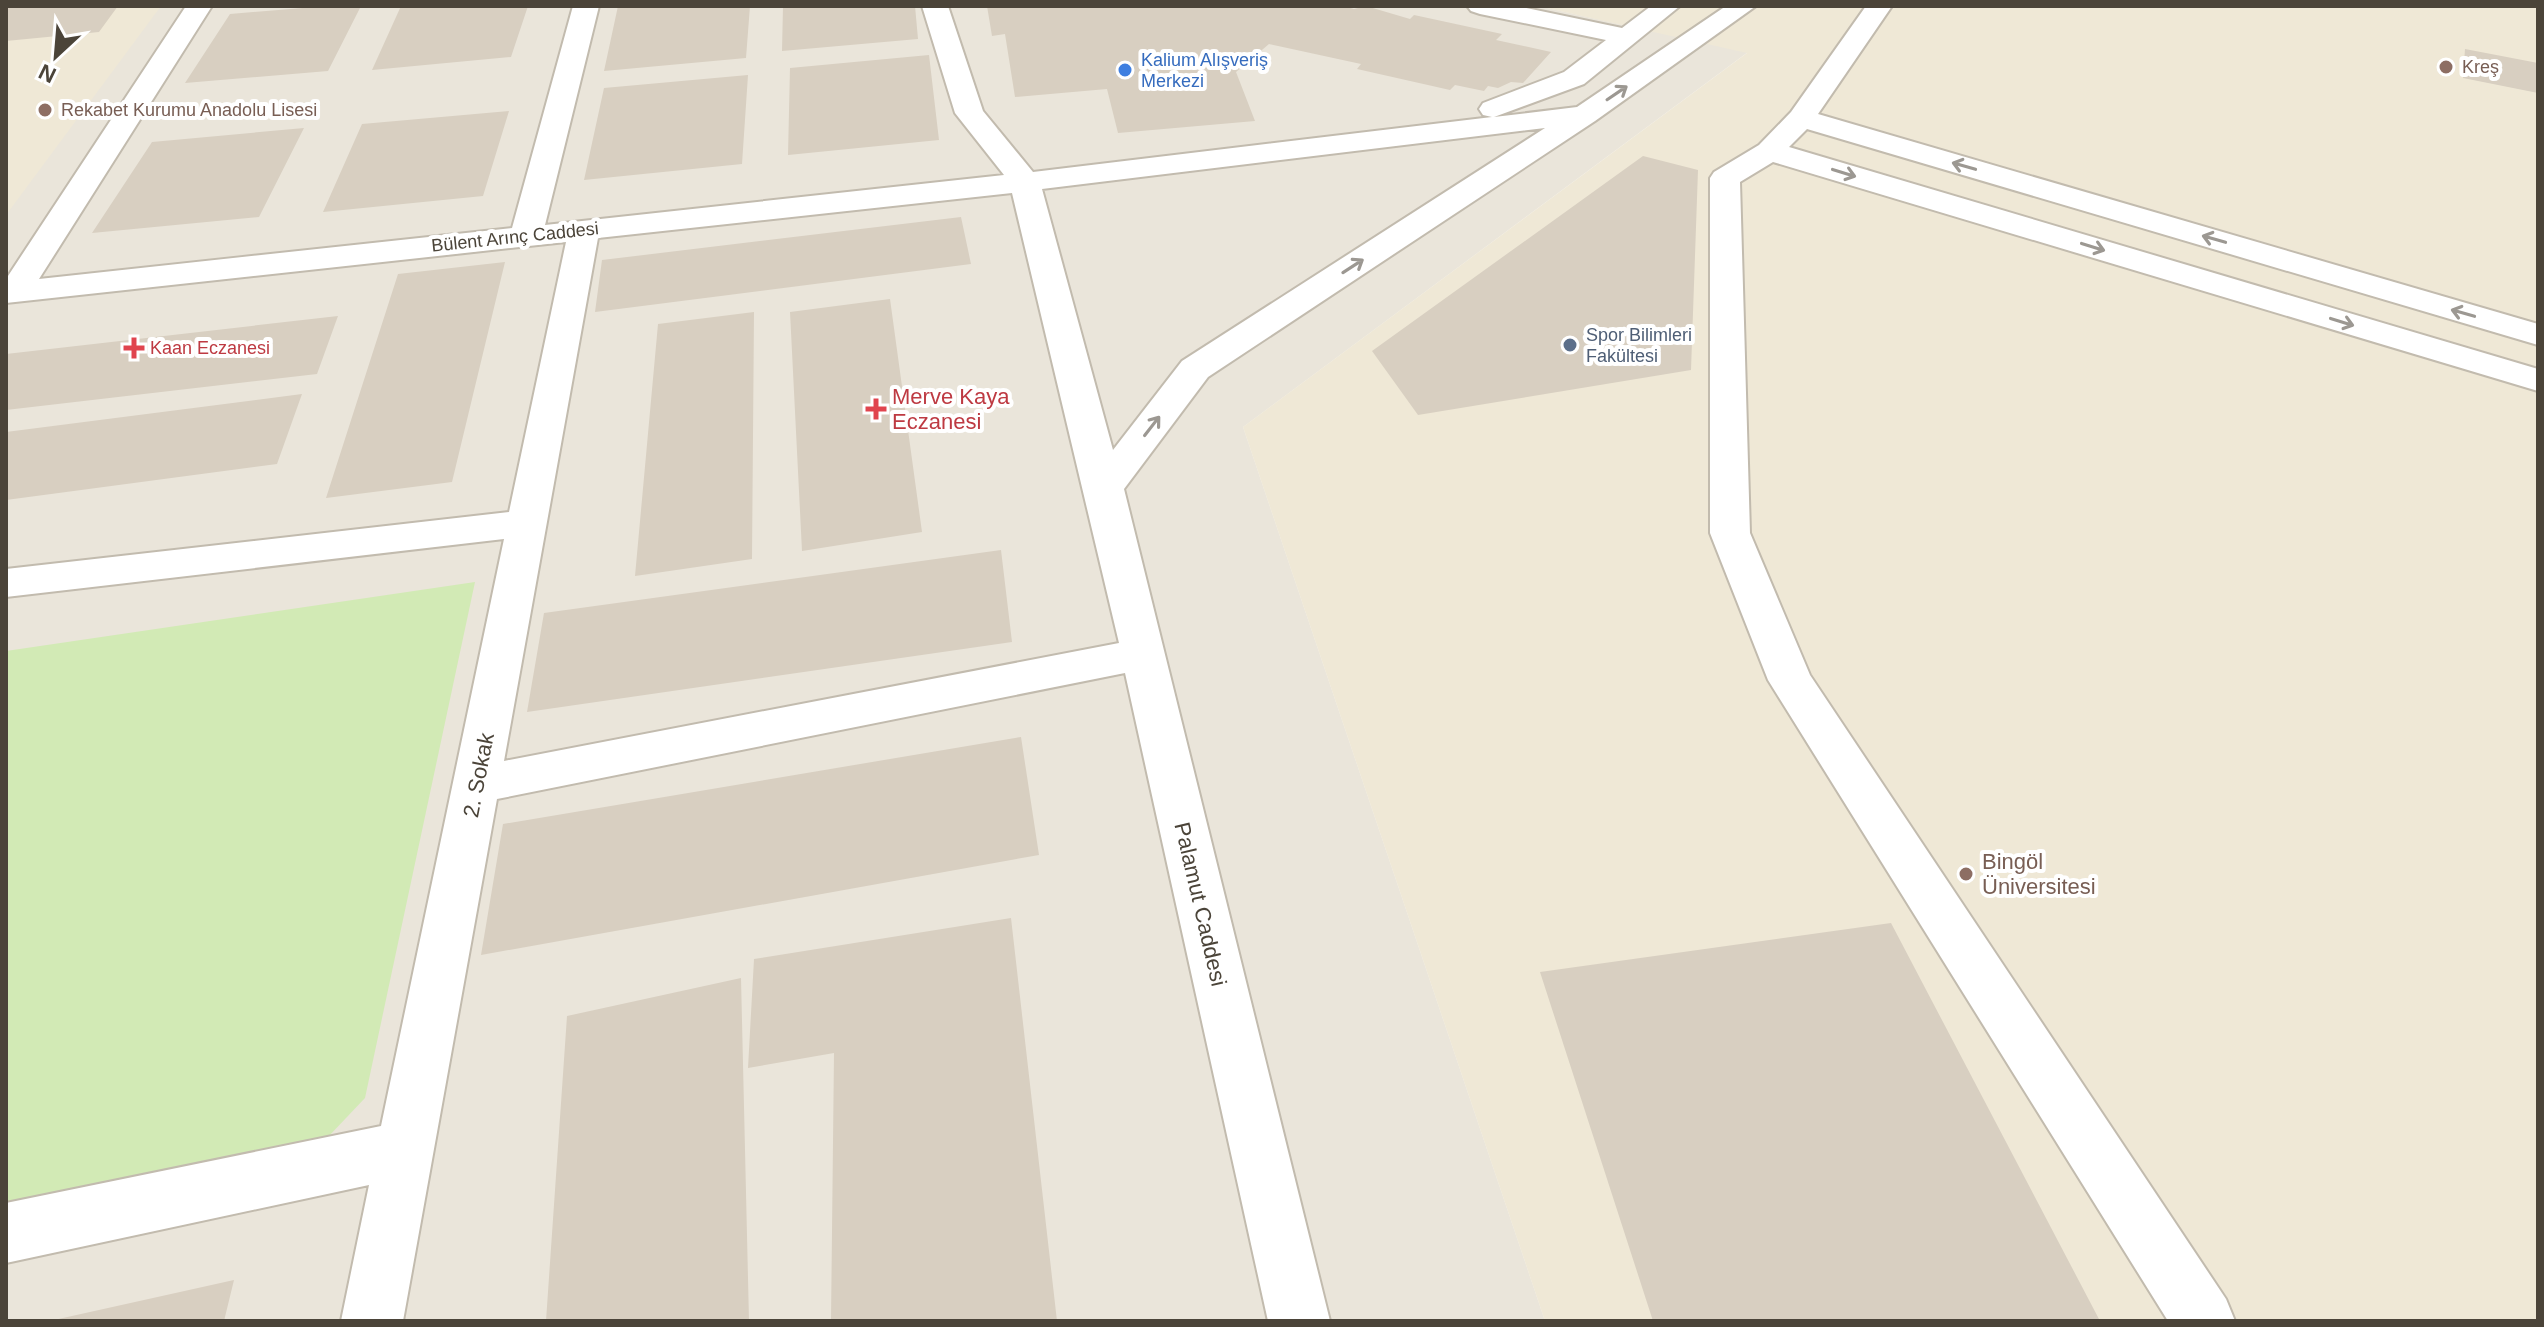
<svg xmlns="http://www.w3.org/2000/svg" width="2544" height="1327" font-family="Helvetica,sans-serif">
	<style>
		.residential { fill: #eae5da }
		.education { fill: #efe8d6 }
		.green { fill: #d2eab5 }
		.building { fill: #d8cfc1 }
		.lines { fill: none; stroke-linecap: round; stroke-linejoin: round }
		.minor-casing { stroke: #c2bbae; stroke-width: 4 }
		.minor { fill: #fff; fill-rule: evenodd }
		.oneway { stroke: #9c9892 }
		.education-dot { fill: #8d6e63; stroke: #fff; stroke-width: 3 }
		.shop-dot { fill: #3f7fe0; stroke: #fff; stroke-width: 3 }
		.service-dot { fill: #5c6f8a; stroke: #fff; stroke-width: 3 }
		.health-dot { fill: #e0444e; stroke: #fff; stroke-width: 3 }
		.labels { text-anchor: middle; stroke-width: 8; stroke-linejoin: round; paint-order: stroke }
		.far-shop-label { font-size: 18px; fill: #366cbe; stroke: #fff; text-anchor: start }
		.far-education-label { font-size: 18px; fill: #785e54; stroke: #fff; text-anchor: start }
		.far-street-label { font-size: 18px; fill: #4b4439; stroke: #fff }
		.far-service-label { font-size: 18px; fill: #4e5e75; stroke: #fff; text-anchor: start }
		.far-health-label { font-size: 18px; fill: #be3a42; stroke: #fff; text-anchor: start }
		.health-label { font-size: 22px; fill: #be3a42; stroke: #fff; text-anchor: start }
		.street-label { font-size: 22px; fill: #4b4439; stroke: #fff }
		.education-label { font-size: 22px; fill: #785e54; stroke: #fff; text-anchor: start }
	</style>
	<rect width="100%" height="100%" fill="#f6f3ec"/>
	<!-- residential -->
	<path class="residential" d="M6 6H1538L1748 52 1243 427 1545 1321H6Z"/>
	<!-- education -->
	<path class="education" d="M6 6H161L6 215Z
		M1538 6H2538V1321H1545L1243 427 1747 53Z"/>
	<!-- green -->
	<path class="green" d="M475 582 365 1098 328 1137 6 1205V651Z"/>
	<!-- building -->
	<path class="building" d="M6 6H118L99 32 6 41Z
		M327 6H361L328 71 185 83 230 14Z
		M401 6H528L511 57 372 70Z
		M618 6H750L746 58 604 71Z
		M783 6H915L918 39 782 51Z
		M987 6H1343L1354 9 1366 6 1410 19 1414 15 1502 34 1496 40 1551 52 1523 83 1511 82 1498 88 1488 86 1484 91 1455 85 1450 90 1357 69 1361 64 1269 44 1236 72 1255 121 1118 133 1107 89 1015 97 1005 34 992 36Z
		M2465 49 2538 63V93L2463 78Z
		M929 55 939 140 788 155 790 68Z
		M748 75 742 164 584 180 604 88Z
		M509 111 483 196 323 212 362 124Z
		M304 128 259 217 92 233 152 142Z
		M1643 156 1698 170 1691 370 1418 415 1372 351Z
		M961 217 971 264 595 312 602 260Z
		M505 262 452 482 326 498 398 274Z
		M890 299 922 532 802 551 790 312Z
		M754 312 752 559 635 576 658 324Z
		M338 316 317 374 6 410V354Z
		M302 394 277 464 6 500V432Z
		M1001 550 1012 642 527 712 544 613Z
		M1021 737 1039 855 481 955 503 824Z
		M1011 918 1057 1321H831L834 1053 748 1068 754 959Z
		M1891 923 2100 1321H1653L1540 972Z
		M741 978 749 1321H546L567 1016Z
		M234 1280 224 1321H54V1320Z"/>
	<g class="lines">
		<!-- minor casing -->
		<g class="minor-casing">
			<path id="minor" d="M186 6H212L39 279 512 228 573 6H599L545 225 1004 175 955 113 922 6H948L983 111 1033 172 1492 117 1483 115 1479 109 1483 103 1564 72 1606 40 1480 14 1471 11 1467 6H1517L1622 28 1651 6H1680L1584 84 1494 117 1577 107 1726 6H1756L1595 121 1208 377 1124 489 1330 1321H1268L1125 673 497 799 403 1321H341L369 1185 6 1263V1203L381 1126 504 539 6 597V569L509 512 566 242 6 303V279ZM1545 128 1182 361 1113 450 1042 189ZM1012 193 1119 643 504 761 598 238Z
				M1866 6H1892L1818 114 2538 324V345L1807 129 1789 147 2538 369V391L1773 162 1740 182 1750 533 1810 675 2226 1299 2235 1321H2168L1768 680 1710 533V178L1714 172 1759 145 1791 112Z"/>
		</g>
		<!-- minor -->
		<use href="#minor" class="minor"/>
	</g>
	<!-- one-way arrows -->
	<defs><path id="oneway-shaft" d="M-6 0H5M1.5-3L5.5 0L1.5 3" fill="none" stroke-width="1.6" stroke-linecap="round" stroke-linejoin="round" transform="scale(2)"/></defs>
	<g class="oneway">
		<use href="#oneway-shaft" transform="translate(1617 93) rotate(-34)"/>
		<use href="#oneway-shaft" transform="translate(1964 166) rotate(-164)"/>
		<use href="#oneway-shaft" transform="translate(1844 173) rotate(17)"/>
		<use href="#oneway-shaft" transform="translate(2214 239) rotate(-164)"/>
		<use href="#oneway-shaft" transform="translate(2093 247) rotate(17)"/>
		<use href="#oneway-shaft" transform="translate(1353 266) rotate(-33)"/>
		<use href="#oneway-shaft" transform="translate(2463 313) rotate(-164)"/>
		<use href="#oneway-shaft" transform="translate(2342 322) rotate(17)"/>
		<use href="#oneway-shaft" transform="translate(1152 426) rotate(-52)"/>
	</g>
	<!-- markers -->
	<g class="education-dot">
		<circle cx="2446" cy="67" r="8"/>
		<circle cx="45" cy="110" r="8"/>
		<circle cx="1966" cy="874" r="8"/>
	</g>
	<circle class="shop-dot" cx="1125" cy="70" r="8"/>
	<circle class="service-dot" cx="1570" cy="345" r="8"/>
	<g class="health-dot">
		<path d="M130 336h8v8h8v8h-8v8h-8v-8h-8v-8h8z"/>
		<path d="M872 397h8v8h8v8h-8v8h-8v-8h-8v-8h8z"/>
	</g>
	<g class="labels">
		<!-- far-shop labels -->
		<g class="far-shop-label">
			<text x="1141" y="66">Kalium Alışveriş<tspan x="1141" dy="21">Merkezi</tspan></text>
		</g>
		<!-- far-education labels -->
		<g class="far-education-label">
			<text x="2462" y="73">Kreş</text>
			<text x="61" y="116">Rekabet Kurumu Anadolu Lisesi</text>
		</g>
		<!-- far-street labels -->
		<g class="far-street-label">
			<text transform="translate(515 237) rotate(-6)" y="6">Bülent Arınç Caddesi</text>
		</g>
		<!-- far-service labels -->
		<g class="far-service-label">
			<text x="1586" y="341">Spor Bilimleri<tspan x="1586" dy="21">Fakültesi</tspan></text>
		</g>
		<!-- far-health labels -->
		<g class="far-health-label">
			<text x="150" y="354">Kaan Eczanesi</text>
		</g>
		<!-- health labels -->
		<g class="health-label">
			<text x="892" y="404">Merve Kaya<tspan x="892" dy="25">Eczanesi</tspan></text>
		</g>
		<!-- street labels -->
		<g class="street-label">
			<text transform="translate(478 775) rotate(-79)" y="8">2. Sokak</text>
			<text transform="translate(1201 904) rotate(77)" y="8">Palamut Caddesi</text>
		</g>
		<!-- education labels -->
		<g class="education-label">
			<text x="1982" y="869">Bingöl<tspan x="1982" dy="25">Üniversitesi</tspan></text>
		</g>
	</g>
	<!-- border -->
	<rect width="2544" height="1327" fill="none" stroke="#4b4439" stroke-width="16"/>
	<!-- north arrow -->
	<g transform="translate(56 56) rotate(206)" stroke="#ffffff" stroke-width="6" paint-order="stroke">
	<path d="M0-6L14 30L0 20L-14 30Z" fill="#4b4439"/>
	<text y="-12" font-size="22" font-weight="bold" text-anchor="middle" fill="#4b4439">N</text>
	</g>
</svg>
